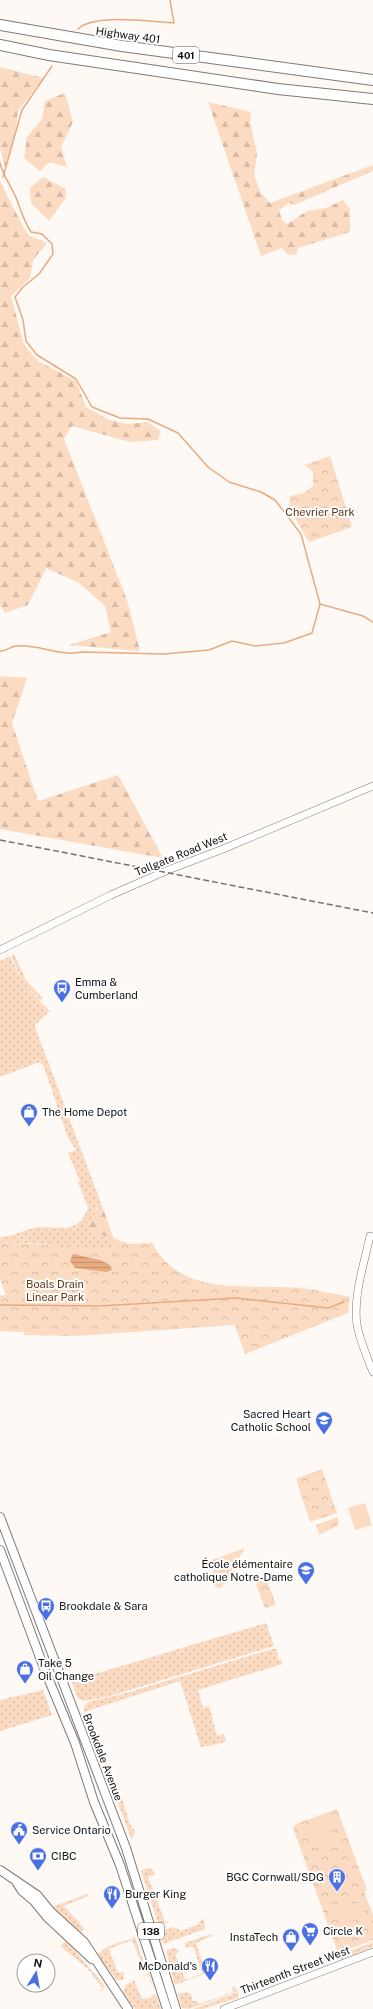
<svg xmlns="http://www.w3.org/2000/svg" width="373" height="2009" font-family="'Public Sans',sans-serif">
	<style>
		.grass { fill: url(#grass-dots) }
		.forest { fill: url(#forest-firs) }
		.park { fill: url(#park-crowns) }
		.garden { fill: #fcdbc3 }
		.water { fill: url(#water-rules) }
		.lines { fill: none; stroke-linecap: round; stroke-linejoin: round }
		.stream { stroke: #e8ab7f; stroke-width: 1.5 }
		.tertiary-casing { stroke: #7f7a77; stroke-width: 8 }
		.primary-casing { stroke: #7f7a77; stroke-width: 10 }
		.motorway-casing { stroke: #7f7a77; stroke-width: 12 }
		.tertiary { stroke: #fff; stroke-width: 7 }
		.primary { stroke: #fff; stroke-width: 8 }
		.motorway { stroke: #fff; stroke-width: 10 }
		.rail { stroke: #74716e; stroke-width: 1.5; stroke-dasharray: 6 3; stroke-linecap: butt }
		.labels { text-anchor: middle; stroke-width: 4; stroke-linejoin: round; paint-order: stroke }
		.shield { fill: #fff; stroke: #5a5858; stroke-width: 1 }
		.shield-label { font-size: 10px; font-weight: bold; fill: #131110 }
		.street-label { font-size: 11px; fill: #131110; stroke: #fff }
		.park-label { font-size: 11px; fill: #5e3614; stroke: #fff }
		.poi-label { font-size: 11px; fill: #131110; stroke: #fff; text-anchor: start }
	</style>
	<defs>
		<pattern id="grass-dots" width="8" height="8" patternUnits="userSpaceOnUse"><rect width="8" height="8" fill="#fcdbc3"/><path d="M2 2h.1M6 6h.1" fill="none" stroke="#d7bba6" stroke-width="1.8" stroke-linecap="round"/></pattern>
		<pattern id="forest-firs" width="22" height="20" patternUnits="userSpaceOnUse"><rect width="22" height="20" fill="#fcdbc3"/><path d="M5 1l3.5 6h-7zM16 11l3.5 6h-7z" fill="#d7bba6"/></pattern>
		<pattern id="park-crowns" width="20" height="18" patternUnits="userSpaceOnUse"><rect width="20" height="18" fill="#fcdbc3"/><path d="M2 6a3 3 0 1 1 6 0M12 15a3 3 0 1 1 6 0" fill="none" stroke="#d7bba6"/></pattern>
		<pattern id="water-rules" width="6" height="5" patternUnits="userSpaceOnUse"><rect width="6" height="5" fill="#e8ab7f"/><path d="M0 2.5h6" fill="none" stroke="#c6926d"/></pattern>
	</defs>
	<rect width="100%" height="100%" fill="#fef9f5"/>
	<!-- grass -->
	<path class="grass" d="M14 954 26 980 43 998 40 1000 23 982 11 956Z
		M10 956C19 979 32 994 50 1011L35 1025V1027L101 1203 96 1204 95 1233 115 1239 112 1249 98 1248 114 1257 45 1244 0 1242V1237C12 1237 21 1231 33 1228 56 1223 76 1239 88 1208L78 1182 80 1181 68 1153 76 1150 68 1138 44 1067 40 1062 0 1077V961Z
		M266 1623 274 1646 110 1696 85 1701 78 1699 71 1681Z
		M272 1649H277L278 1659 282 1660V1664L198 1690 203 1708 208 1706 210 1709 217 1736 224 1734 226 1741 215 1745 213 1744V1745L201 1747 180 1681 84 1712V1706L88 1702 123 1694Z
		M43 1690 52 1715 0 1731V1700Z
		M87 1720 101 1744 106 1756 110 1781Z
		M112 1788 122 1798 130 1825 135 1831 132 1840Z
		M147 1868 152 1869 154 1872V1875L148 1877 165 1922H170L159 1926 141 1871Z
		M87 1894 88 1896 64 1906 84 1928 79 1934 56 1911 54 1906Z
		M204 1919 205 1929 163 1944 160 1935H162L159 1932 173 1927 181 1931 199 1924V1922Z
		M211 1934 212 1936 196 1943 206 1973 175 1985 166 1951 173 1948 177 1949 179 1952 175 1954 185 1979H189L202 1973 193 1946 186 1948 185 1943Z
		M134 1935 146 1968 144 1969 132 1940 109 1949 118 1973 123 1972 124 1974 123 1980H116L98 1956C102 1945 123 1942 134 1938Z
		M66 1941 105 1986 102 1991H99L103 1989 88 1969 60 1946Z
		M373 1942V1947L340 1960 335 1957Z
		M146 1974H149L161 2009H135L123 1992 126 1985 138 1978 134 1980 142 1999 152 1998 151 1996 156 1994 148 1975 143 1976Z
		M280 1976 279 1983 246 1994 244 1990Z
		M232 1987H235L238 1991 189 2009 182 2008 178 1994 187 1992 191 1995 193 2001H197L199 2004 233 1992Z
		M238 1992 239 1996 237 1998 203 2009H193Z"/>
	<!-- forest -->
	<path class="forest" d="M0 67 43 78 18 111 16 129 5 168 0 148Z
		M65 93 73 122 61 147 67 167 49 162 40 171 24 158 27 137 42 119 45 101Z
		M208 102 251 112 250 122 257 154 254 176 261 193 270 203 373 165V171L294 205 289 203 279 210 282 220 287 224 307 211 326 208 343 200 350 209V232L298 248 296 255 287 254 282 248 261 256Z
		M43 177 66 189 65 199 49 221 31 203 30 188Z
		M0 181C5 190 25 233 30 236 36 239 41 239 47 243L33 260 30 278 11 296 24 345 38 361 76 381 86 407 107 419 127 424 147 422 161 431 158 440 130 442 72 426 64 439 127 600 140 651 69 645 111 632 105 606 79 583 46 568 28 605 5 613 0 604Z
		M0 676 27 678 12 723 38 801 118 775 163 858 0 829Z
		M101 1203 114 1239 95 1233 87 1226 97 1209 96 1204Z"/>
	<!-- park -->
	<path class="park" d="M330 456 352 527 309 542 289 508 290 496 304 493 313 486V472L305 465Z
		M115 1239 130 1244 152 1243C183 1299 248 1283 301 1288 317 1290 334 1294 350 1297L348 1313 245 1354 235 1325 75 1336 25 1335 24 1332 0 1331V1295H6L0 1279V1242L112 1249Z
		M322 1469 337 1513 310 1522 296 1479Z
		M337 1517 339 1522 337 1526 319 1535 316 1525Z
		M245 1548 221 1588 215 1587 212 1560Z
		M262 1579 267 1580 276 1605 265 1608 256 1584Z
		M337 1809 367 1890 364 1891 373 1915V1940L338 1953 293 1828 296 1824Z"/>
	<!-- garden -->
	<path class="garden" d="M365 1503 372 1525 355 1530 348 1508Z
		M327 1819 331 1821 333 1846C319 1846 310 1842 307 1827Z
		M362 1900 366 1916H367L371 1925 366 1927 364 1923 365 1927 361 1929 351 1904 356 1903 358 1906 357 1902Z
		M349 1905 353 1921 355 1920 359 1930 354 1931 352 1928 353 1932 348 1934 339 1909 344 1907 346 1911 345 1907Z"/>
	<!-- water -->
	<path class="water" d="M73 1254 100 1260 110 1265 112 1270 106 1272 75 1268 70 1261Z"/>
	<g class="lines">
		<!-- stream -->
		<path class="stream" d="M78 29C93 13 152 22 174 23L170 0
			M0 163C4 178 12 187 17 200 21 212 24 221 31 232L42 234 52 244 53 254 39 274 23 287 15 297 23 320 26 341 37 355 76 379 92 407 120 418 148 419 178 433 208 467 229 482 261 492 275 500 301 534 320 604 312 633 284 643 255 646 232 641 209 650 164 654 82 652C60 657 39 644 17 646 11 646 7 651 0 651
			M3 177 22 110 52 66
			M320 604 363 616 373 622
			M0 1305 99 1306 236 1298 328 1308 344 1302"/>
		<!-- tertiary casing -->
		<g class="tertiary-casing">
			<path id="tertiary" d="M0 950 111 895 168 870 223 849 373 786
				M370 1236C364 1264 353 1296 357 1325 360 1341 367 1357 373 1372
				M224 2009 373 1952"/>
		</g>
		<!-- primary casing -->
		<g class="primary-casing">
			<path id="primary" d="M0 1517 126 1848 176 2009
				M0 1550 44 1668 75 1743 94 1802 120 1865 167 2009
				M0 1870 37 1895 51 1912 84 1942 128 2009
				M17 1883 22 1891 34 1901 47 1917 92 1959"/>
		</g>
		<!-- motorway casing -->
		<g class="motorway-casing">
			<path id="motorway" d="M0 25 122 46 373 80
				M0 45 49 55 278 89 373 99"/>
		</g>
		<!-- tertiary -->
		<use href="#tertiary" class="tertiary"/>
		<!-- primary -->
		<use href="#primary" class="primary"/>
		<!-- motorway -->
		<use href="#motorway" class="motorway"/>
		<!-- rail -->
		<path class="rail" d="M0 840 373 913"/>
	</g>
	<!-- icons -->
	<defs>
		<g id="bus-pin" transform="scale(0.9)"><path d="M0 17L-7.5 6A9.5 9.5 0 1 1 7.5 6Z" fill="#4a70e3" stroke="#fff"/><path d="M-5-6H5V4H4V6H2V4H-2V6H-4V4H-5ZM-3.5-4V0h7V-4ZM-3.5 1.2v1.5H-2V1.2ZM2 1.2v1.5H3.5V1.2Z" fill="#fff"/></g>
		<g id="shop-pin" transform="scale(0.9)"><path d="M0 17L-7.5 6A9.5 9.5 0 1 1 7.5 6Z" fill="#4a70e3" stroke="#fff"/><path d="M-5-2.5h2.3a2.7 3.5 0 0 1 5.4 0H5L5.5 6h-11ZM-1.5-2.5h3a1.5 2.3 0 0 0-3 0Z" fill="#fff"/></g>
		<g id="school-pin" transform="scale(0.9)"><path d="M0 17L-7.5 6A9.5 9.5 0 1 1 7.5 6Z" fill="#4a70e3" stroke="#fff"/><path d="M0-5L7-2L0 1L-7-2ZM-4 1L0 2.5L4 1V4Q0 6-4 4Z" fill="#fff"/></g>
		<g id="civic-pin" transform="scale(0.9)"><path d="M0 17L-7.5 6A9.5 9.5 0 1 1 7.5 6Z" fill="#4a70e3" stroke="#fff"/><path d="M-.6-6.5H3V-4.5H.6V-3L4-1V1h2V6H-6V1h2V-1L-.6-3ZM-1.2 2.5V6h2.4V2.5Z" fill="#fff"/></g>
		<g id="bank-pin" transform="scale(0.9)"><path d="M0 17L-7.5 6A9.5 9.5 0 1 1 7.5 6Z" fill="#4a70e3" stroke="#fff"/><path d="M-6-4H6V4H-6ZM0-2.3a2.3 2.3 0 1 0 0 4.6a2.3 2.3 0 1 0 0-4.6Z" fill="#fff"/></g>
		<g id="building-pin" transform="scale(0.9)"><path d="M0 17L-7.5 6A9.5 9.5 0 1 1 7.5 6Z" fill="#4a70e3" stroke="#fff"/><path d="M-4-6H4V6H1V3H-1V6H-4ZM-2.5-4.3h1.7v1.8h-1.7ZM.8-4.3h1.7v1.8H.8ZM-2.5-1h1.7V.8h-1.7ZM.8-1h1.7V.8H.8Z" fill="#fff"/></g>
		<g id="restaurant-pin" transform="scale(0.9)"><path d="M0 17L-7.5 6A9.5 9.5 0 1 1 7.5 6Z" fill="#4a70e3" stroke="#fff"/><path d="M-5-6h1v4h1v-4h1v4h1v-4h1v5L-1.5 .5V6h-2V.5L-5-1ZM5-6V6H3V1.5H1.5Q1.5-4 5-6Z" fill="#fff"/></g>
		<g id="supermarket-pin" transform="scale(0.9)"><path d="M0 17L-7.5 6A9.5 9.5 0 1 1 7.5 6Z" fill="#4a70e3" stroke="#fff"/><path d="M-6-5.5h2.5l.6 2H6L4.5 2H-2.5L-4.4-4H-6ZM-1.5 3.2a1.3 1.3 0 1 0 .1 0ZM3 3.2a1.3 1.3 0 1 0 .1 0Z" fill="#fff"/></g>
	</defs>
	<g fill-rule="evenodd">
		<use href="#bus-pin" x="62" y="988"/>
		<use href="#shop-pin" x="29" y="1112"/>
		<use href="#school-pin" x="324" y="1420"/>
		<use href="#school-pin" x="306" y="1570"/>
		<use href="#bus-pin" x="46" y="1606"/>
		<use href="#shop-pin" x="25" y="1669"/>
		<use href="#civic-pin" x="19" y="1830"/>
		<use href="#bank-pin" x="38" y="1856"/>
		<use href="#building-pin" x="337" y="1877"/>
		<use href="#restaurant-pin" x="112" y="1894"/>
		<use href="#supermarket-pin" x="310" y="1931"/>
		<use href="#shop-pin" x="291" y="1937"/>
		<use href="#restaurant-pin" x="210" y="1966"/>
	</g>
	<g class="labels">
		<!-- shield labels -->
		<g class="shield">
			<rect x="173" y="47" width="26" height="16" rx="3"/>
			<rect x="138" y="1923" width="26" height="16" rx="3"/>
		</g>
		<g class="shield-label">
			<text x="186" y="59">401</text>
			<text x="151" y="1935">138</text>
		</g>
		<!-- street labels -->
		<g class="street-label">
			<text transform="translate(128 35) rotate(8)" y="4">Highway 401</text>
			<text transform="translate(181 854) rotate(-22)" y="4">Tollgate Road West</text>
			<text transform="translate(103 1757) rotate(69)" y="4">Brookdale Avenue</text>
			<text transform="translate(295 1970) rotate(-21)" y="4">Thirteenth Street West</text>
		</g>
		<!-- park labels -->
		<g class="park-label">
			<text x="320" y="516">Chevrier Park</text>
			<text x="55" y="1288">Boals Drain<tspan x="55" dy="13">Linear Park</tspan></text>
		</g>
		<!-- poi labels -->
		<g class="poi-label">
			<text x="75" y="986">Emma &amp;<tspan x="75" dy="13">Cumberland</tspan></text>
			<text x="42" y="1116">The Home Depot</text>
			<text x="311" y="1418" text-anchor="end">Sacred Heart<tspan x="311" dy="13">Catholic School</tspan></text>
			<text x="293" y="1568" text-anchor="end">École élémentaire<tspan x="293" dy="13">catholique Notre-Dame</tspan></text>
			<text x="59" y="1610">Brookdale &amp; Sara</text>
			<text x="38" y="1667">Take 5<tspan x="38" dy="13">Oil Change</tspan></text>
			<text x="32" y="1834">Service Ontario</text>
			<text x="51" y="1860">CIBC</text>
			<text x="324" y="1881" text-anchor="end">BGC Cornwall/SDG</text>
			<text x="125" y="1898">Burger King</text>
			<text x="323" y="1935">Circle K</text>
			<text x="278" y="1941" text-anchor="end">InstaTech</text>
			<text x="197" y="1970" text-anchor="end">McDonald's</text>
		</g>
	</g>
	<!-- north arrow -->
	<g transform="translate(36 1973) rotate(11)"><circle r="19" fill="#ffffff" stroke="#a1a09f"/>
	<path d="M0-3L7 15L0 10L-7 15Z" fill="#4a70e3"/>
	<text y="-6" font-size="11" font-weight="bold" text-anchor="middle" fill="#131110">N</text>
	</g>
</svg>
